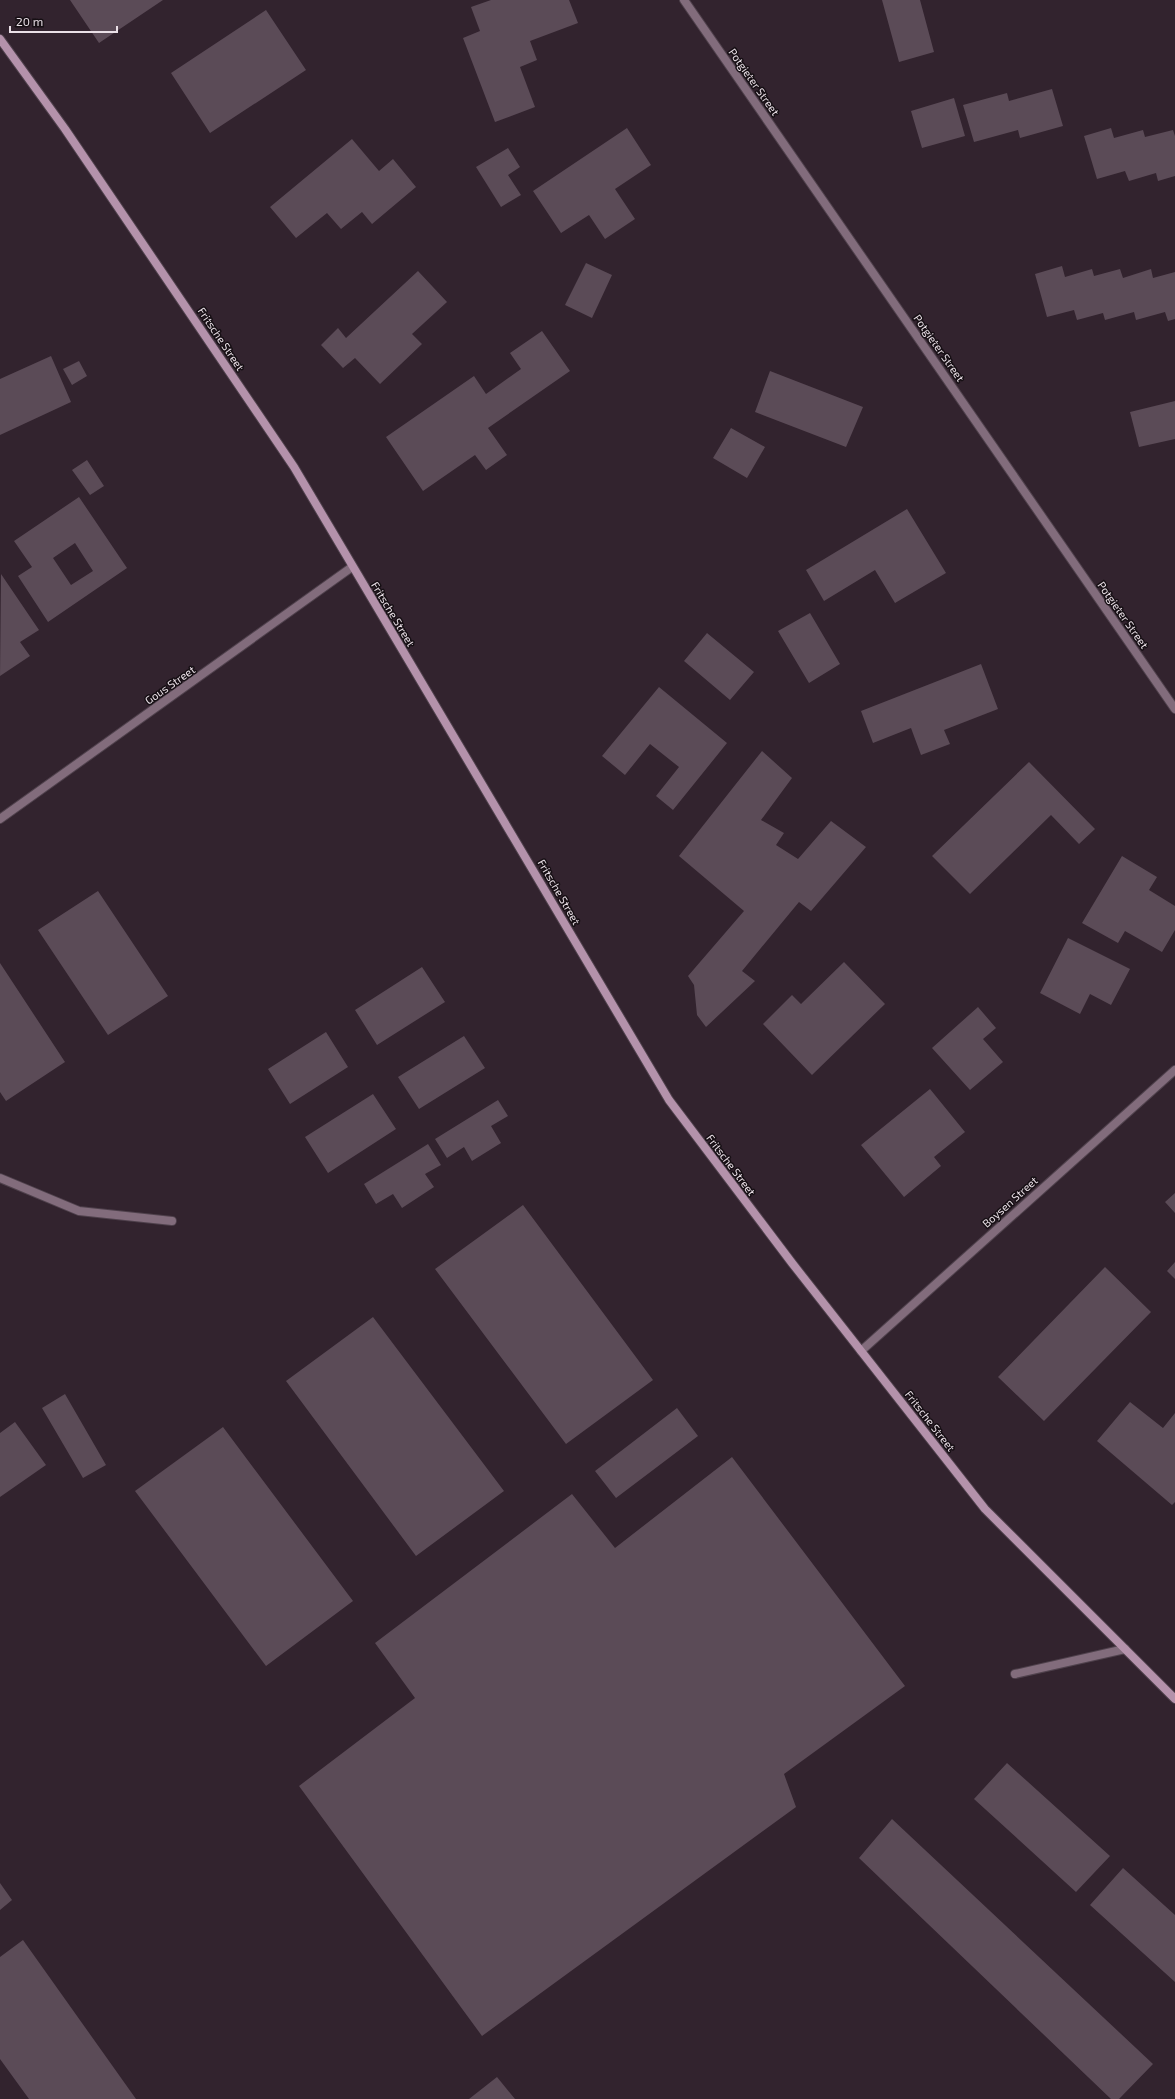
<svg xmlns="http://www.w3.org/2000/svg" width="1175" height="2099" font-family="'Exo 2',sans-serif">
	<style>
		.building { fill: #5b4b57; fill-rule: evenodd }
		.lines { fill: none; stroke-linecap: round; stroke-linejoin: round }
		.lane-casing { stroke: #4f414c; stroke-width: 10 }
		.street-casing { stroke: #4f414c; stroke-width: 10 }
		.secondary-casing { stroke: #4f414c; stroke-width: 10 }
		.lane { stroke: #826c7c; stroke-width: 8 }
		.street { stroke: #826c7c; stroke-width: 8 }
		.secondary { stroke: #b492ab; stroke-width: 8 }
		.labels { text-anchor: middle; stroke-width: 3; stroke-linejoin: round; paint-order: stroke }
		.street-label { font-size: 11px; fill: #eae0e7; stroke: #160f14 }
	</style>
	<rect width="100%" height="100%" fill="#32232e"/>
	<!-- building -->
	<path class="building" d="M70 0H163L99 43Z
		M491 0H569L578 23 530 41 537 60 520 67 535 107 495 122 463 38 480 31 471 7Z
		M882 0H920L934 52 899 62Z
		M266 10 306 70 210 133 171 73Z
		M1052 89 1063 126 1020 138 1018 130 974 142 963 105 1007 93 1009 101Z
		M954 98 965 136 922 148 911 111Z
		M627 128 651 165 615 189 635 219 605 239 589 215 561 233 533 191Z
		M1111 128 1114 138 1143 130 1145 137 1173 130 1175 136V176L1158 181 1156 173 1129 181 1125 171 1097 179 1084 136Z
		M352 139 379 171 393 159 416 187 372 224 362 212 341 229 327 213 296 238 270 207Z
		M508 148 520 167 508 175 521 195 501 207 476 167Z
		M586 263 612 275 592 318 565 305Z
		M1062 266 1065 277 1092 269 1094 276 1120 269 1123 278 1151 269 1153 278 1175 272V319L1168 321 1165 312 1136 320 1134 312 1105 320 1103 313 1077 320 1074 310 1047 317 1035 274Z
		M418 271 447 302 412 334 422 344 380 384 355 358 343 368 321 345 338 328 346 338Z
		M542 331 570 371 488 428 507 455 486 470 475 455 423 491 386 437 474 376 486 394 521 369 510 353Z
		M51 356 71 402 0 435V379Z
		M79 361 87 376 72 385 63 369Z
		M770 371 863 407 846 447 755 412Z
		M1175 401V439L1139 447 1130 412Z
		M731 428 765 447 747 478 713 458Z
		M87 460 104 486 90 495 72 470Z
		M79 497 127 568 48 622 18 576 32 567 14 541ZM75 543 93 571 71 585 53 558Z
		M907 509 946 573 895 603 875 570 824 601 806 570Z
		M1 574 39 630 20 642 30 656 0 676Z
		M810 613 840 664 809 683 778 631Z
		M707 633 754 672 730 700 684 661Z
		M981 664 998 709 944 730 950 744 921 755 911 728 873 743 861 711Z
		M659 687 727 743 673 810 656 796 679 767 650 744 625 775 602 756Z
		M762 751 792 778 761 820 784 833 776 845 798 859 831 821 866 847 811 911 799 902 742 971 755 981 706 1027 697 1015 694 985 688 976 744 911 679 856Z
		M1029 762 1095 829 1079 844 1051 815 970 894 932 856Z
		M1122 856 1157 877 1149 890 1175 906V930L1162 952 1125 931 1118 943 1082 923Z
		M98 891 168 996 108 1035 38 930Z
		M1068 938 1130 969 1111 1005 1090 994 1080 1014 1040 993Z
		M844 962 885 1004 812 1075 763 1024 792 995 801 1004Z
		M0 963 65 1062 6 1101 0 1092Z
		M422 967 445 1002 377 1045 355 1010Z
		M978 1007 996 1028 983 1039 1003 1062 970 1090 932 1048Z
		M326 1032 348 1067 290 1104 268 1069Z
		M464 1036 485 1068 419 1109 398 1077Z
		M930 1089 965 1132 934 1157 941 1166 904 1197 861 1145Z
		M373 1094 396 1129 328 1173 305 1137Z
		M498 1100 508 1116 491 1126 501 1143 472 1161 464 1147 447 1158 435 1139Z
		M428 1144 441 1165 425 1174 434 1187 402 1208 393 1194 376 1204 364 1184Z
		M1175 1193V1213L1165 1202Z
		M523 1205 653 1380 566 1444 435 1269Z
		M1175 1262V1279L1167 1271Z
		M1105 1267 1151 1312 1044 1421 998 1377Z
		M373 1317 504 1491 416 1556 286 1381Z
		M65 1394 106 1465 83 1478 42 1408Z
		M1130 1402 1163 1428 1175 1413V1502L1172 1505 1097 1441Z
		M677 1408 698 1436 616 1498 595 1471Z
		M15 1422 46 1465 0 1497V1433Z
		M223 1427 353 1601 266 1666 135 1491Z
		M732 1457 905 1686 784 1774 796 1807 482 2036 299 1786 415 1698 375 1643 572 1494 615 1548Z
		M1007 1763 1110 1856 1076 1892 974 1799Z
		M892 1819 1153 2064 1119 2099H1111L859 1858Z
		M1123 1868 1175 1915V1982L1090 1905Z
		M0 1883 12 1900 0 1910Z
		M23 1940 136 2099H29L0 2059V1957Z
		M497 2077 515 2099H469Z"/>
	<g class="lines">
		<!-- lane casing -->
		<g class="lane-casing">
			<path id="lane" d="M0 1178 79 1211 172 1221
				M1015 1674 1125 1649"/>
		</g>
		<!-- street casing -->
		<g class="street-casing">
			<path id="street" d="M684 0 1175 709
				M0 819 352 567
				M861 1351 1175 1070"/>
		</g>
		<!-- secondary casing -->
		<g class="secondary-casing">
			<path id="secondary" d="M0 39 65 129 294 467 669 1100 792 1263 985 1509 1175 1699"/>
		</g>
		<!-- lane -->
		<use href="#lane" class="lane"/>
		<!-- street -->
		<use href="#street" class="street"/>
		<!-- secondary -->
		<use href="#secondary" class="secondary"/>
	</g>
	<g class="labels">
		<!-- street labels -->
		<g class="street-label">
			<text transform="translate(754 82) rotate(55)" y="4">Potgieter Street</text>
			<text transform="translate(221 339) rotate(56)" y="4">Fritsche Street</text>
			<text transform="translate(939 348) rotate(55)" y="4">Potgieter Street</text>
			<text transform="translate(393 614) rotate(59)" y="4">Fritsche Street</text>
			<text transform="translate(1123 615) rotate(55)" y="4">Potgieter Street</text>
			<text transform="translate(170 685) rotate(-35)" y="4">Gous Street</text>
			<text transform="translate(559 892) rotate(60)" y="4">Fritsche Street</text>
			<text transform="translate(731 1165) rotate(53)" y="4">Fritsche Street</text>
			<text transform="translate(1010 1202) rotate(-42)" y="4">Boysen Street</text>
			<text transform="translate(930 1421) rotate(52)" y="4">Fritsche Street</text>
		</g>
	</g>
	<!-- scale -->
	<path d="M10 26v6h107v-6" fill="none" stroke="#eae0e7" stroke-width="2"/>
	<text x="16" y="26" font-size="12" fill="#eae0e7" stroke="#160f14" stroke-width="3" paint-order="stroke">20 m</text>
</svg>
